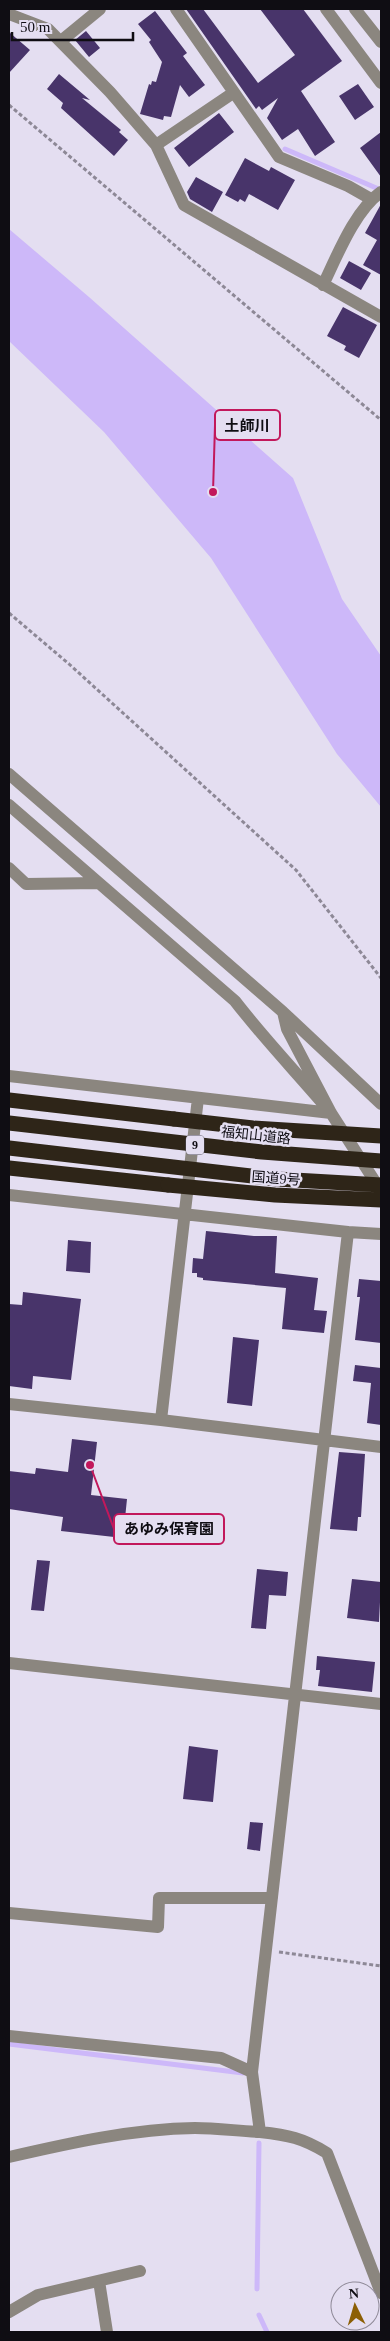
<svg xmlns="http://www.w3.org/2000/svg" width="390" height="2341" font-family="'Times New Roman','Noto Sans JP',serif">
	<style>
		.water { fill: #cdb8f9 }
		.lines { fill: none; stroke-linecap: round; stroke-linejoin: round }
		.stream { stroke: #cdb8f9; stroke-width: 5 }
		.building { fill: #48346a }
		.path { stroke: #8d8896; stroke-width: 3; stroke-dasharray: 4 2.5; stroke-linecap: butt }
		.minor { stroke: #8b867f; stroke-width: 12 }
		.highway { stroke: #2e2518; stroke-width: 15 }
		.highway-bridge { stroke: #2e2518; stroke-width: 15 }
		.labels { text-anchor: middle; stroke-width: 5; stroke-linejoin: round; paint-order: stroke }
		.shield { fill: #e4def1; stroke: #4f4c56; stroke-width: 1 }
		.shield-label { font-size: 12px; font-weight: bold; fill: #0f0d13 }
		.street-label { font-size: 14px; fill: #0f0d13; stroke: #e4def1 }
		.leader { fill: none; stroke: #c2185b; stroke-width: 2 }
		.callout-dot { fill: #c2185b; stroke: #e4def1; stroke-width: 2 }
		.callout { fill: #e4def1; stroke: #c2185b; stroke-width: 2 }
		.callout-label { font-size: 15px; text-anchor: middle; font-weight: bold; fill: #0f0d13 }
	</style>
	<rect width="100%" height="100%" fill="#e4def1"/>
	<!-- water -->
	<path class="water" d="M9 229 89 297 293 478 342 599 381 656V807L337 754 211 558 104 432 9 341Z"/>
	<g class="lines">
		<!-- stream -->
		<path class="stream" d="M285 149 381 190
			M9 2044 243 2073
			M257 2289 259 2143
			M259 2315 267 2332"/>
	</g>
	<!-- building -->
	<path class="building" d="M186 9H203L258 83 295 55 260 9H303L342 61 301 91 335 142 315 156 298 129 282 140 267 118 278 98 262 110 259 106 256 109Z
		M155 11 187 53 183 56 205 85 189 97 180 85 171 117 164 116 163 120 140 114 149 84 151 85 152 81 156 82 162 62 149 42 151 40 138 24Z
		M86 31 100 48 89 57 75 40Z
		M9 32 30 50 9 73Z
		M59 74 90 100 82 98 121 130 119 132 128 140 114 156 61 108 63 103 47 89Z
		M358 84 374 107 355 120 339 96Z
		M219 113 234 132 189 167 174 148Z
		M381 132V177L360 148Z
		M245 158 269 171 271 167 295 180 278 210 249 194 245 202 240 199 238 202 225 195Z
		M196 177 223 192 212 212 190 199 187 192Z
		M381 204V275L363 265 377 240 365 233Z
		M349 261 371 273 361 290 340 278Z
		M343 307 377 325 359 358 344 350 346 346 327 336Z
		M206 1231 254 1236H277L275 1273 318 1278 314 1310 327 1311 324 1333 282 1329 286 1288 203 1280V1278L197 1277V1273H192L193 1258 203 1259Z
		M68 1240 91 1242 90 1273 66 1271Z
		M359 1279 381 1281V1343L355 1340 360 1297H357Z
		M23 1292 81 1299 71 1380 33 1376 32 1389 9 1386V1304L22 1305Z
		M233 1337 259 1340 252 1406 227 1403Z
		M355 1365 381 1368V1425L367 1423 371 1383 353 1381Z
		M72 1439 97 1442 91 1495 127 1499 123 1538 61 1531 63 1517 9 1509V1471L35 1474 36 1468 68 1472Z
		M339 1452 365 1454 361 1517H358L357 1531 330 1529Z
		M37 1560 50 1561 44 1611 31 1610Z
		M257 1569 288 1572 286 1596 269 1595 266 1629 251 1628Z
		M352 1579 381 1582 379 1622 347 1618Z
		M317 1656 375 1662 372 1692 318 1686 320 1670H316Z
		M189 1746 218 1750 213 1802 183 1799Z
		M250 1822 263 1823 260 1851 247 1849Z"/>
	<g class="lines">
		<!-- path -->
		<path class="path" d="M9 105 381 420
			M9 613 69 664 296 870 381 978
			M279 1952 381 1966"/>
		<!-- minor -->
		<path class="minor" d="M176 9 279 157 348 186 371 199
			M326 9 381 83
			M355 9 381 42
			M9 14 48 29 110 92 156 145 184 205 381 317
			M61 41 100 9
			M156 145 233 93
			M323 285C337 256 355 210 381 192
			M9 774 283 1012 381 1104
			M9 805 235 1001C265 1040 299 1075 331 1113
			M9 868 26 884 99 883
			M283 1012 287 1029 331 1113 381 1191
			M9 1076 331 1113
			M9 1195 348 1232 381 1234
			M348 1232 252 2072 260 2132C288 2135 303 2138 327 2153L381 2293
			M9 1404 161 1420 381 1447
			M161 1420 198 1098
			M9 1663 381 1704
			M9 1913 158 1927 159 1898H272
			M9 2036 221 2058 252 2072
			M9 2157C70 2143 132 2129 195 2128 216 2128 238 2131 260 2132
			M99 2281 107 2332
			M9 2312 38 2295 140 2271"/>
		<!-- highway -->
		<path class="highway" d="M9 1100 174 1119
			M9 1168 168 1185"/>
		<!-- highway-bridge -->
		<path class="highway-bridge" d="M174 1119 253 1128 381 1136
			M9 1123 262 1152 381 1161
			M9 1148 277 1179 381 1185
			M168 1185 275 1195 381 1200"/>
	</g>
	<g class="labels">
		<!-- shield labels -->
		<rect class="shield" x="186" y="1135.5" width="18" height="19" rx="4"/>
		<g class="shield-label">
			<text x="195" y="1149">9</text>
		</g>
		<!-- street labels -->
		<g class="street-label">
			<text transform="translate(256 1135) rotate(6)" y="5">福知山道路</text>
			<text transform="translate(276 1178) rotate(4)" y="5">国道9号</text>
		</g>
	</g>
	<!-- callouts -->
	<path class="leader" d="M213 492L215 425M90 1465L114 1529"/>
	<g class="callout-dot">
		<circle cx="213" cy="492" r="5"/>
		<circle cx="90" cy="1465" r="5"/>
	</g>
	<g class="callout">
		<rect x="215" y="410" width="65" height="30" rx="5"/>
		<rect x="114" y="1514" width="110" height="30" rx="5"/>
	</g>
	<g class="callout-label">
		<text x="247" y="431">土師川</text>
		<text x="169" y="1534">あゆみ保育園</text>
	</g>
	<!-- border -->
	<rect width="390" height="2341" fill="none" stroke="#0f0d13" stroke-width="20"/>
	<!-- north arrow -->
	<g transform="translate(355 2306) rotate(355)"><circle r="24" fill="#e4def1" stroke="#8f8a98"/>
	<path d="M0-4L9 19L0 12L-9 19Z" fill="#8c5f05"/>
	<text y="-8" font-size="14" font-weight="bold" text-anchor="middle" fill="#0f0d13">N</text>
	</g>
	<!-- scale -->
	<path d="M12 32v8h121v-8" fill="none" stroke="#0f0d13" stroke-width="2.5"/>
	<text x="20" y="32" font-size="15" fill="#0f0d13" stroke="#e4def1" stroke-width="4" paint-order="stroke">50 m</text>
</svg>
